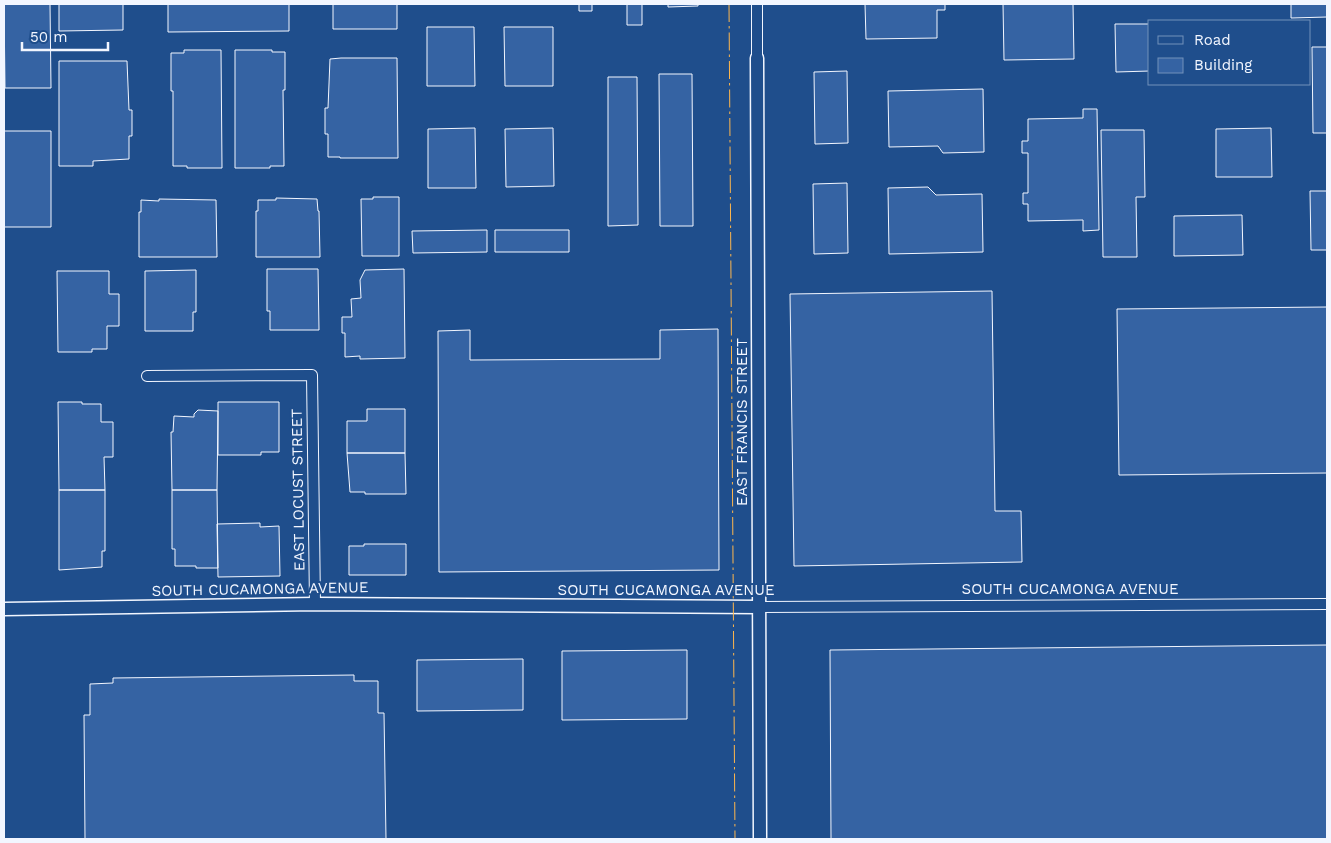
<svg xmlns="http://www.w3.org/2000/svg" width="1331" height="843" font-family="'Work Sans',sans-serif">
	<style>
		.building { fill: #3563a3; stroke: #f2f6ff }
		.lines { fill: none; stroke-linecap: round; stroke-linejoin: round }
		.minor-casing { stroke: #f2f6ff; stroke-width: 12 }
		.tertiary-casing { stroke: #f2f6ff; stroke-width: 15 }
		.minor { stroke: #1f4e8c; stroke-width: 10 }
		.tertiary { stroke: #1f4e8c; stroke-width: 12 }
		.power { stroke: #ffb74d; stroke-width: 1; stroke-dasharray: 18 4 2.5 4; stroke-linecap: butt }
		.labels { text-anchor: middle; stroke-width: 4; stroke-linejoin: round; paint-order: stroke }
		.street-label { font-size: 15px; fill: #f2f6ff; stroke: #1f4e8c }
	</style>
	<rect width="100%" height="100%" fill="#1f4e8c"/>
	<!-- building -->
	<path class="building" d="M4 4H50L51 88H5Z
		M59 4H123V30L59 31Z
		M168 4H289V31L168 32Z
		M333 4H397V29H333Z
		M579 4H592V11H579Z
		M627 4H642V25H627Z
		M668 4H698V6L668 7Z
		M865 4H945V10H937V38L866 39Z
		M1003 4H1073L1074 59 1004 60Z
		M1291 4H1327V17L1291 18Z
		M1115 24H1150V71L1116 72Z
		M427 27H474L475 86H427Z
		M504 27H553V86H505Z
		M1312 47H1327V133H1313Z
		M184 50H221L222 168H187V166H173V91H171V53H184Z
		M235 50H272V52H285V90H283L284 166H270V168H235Z
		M341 58H397L398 158H340V157H328V134H325V108H328L330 59Z
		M59 61H127L129 110H132V136H129V159L93 161V166H59Z
		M847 71 848 143 815 144 814 72Z
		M659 74H692L693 226H660Z
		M608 77H637L638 225 608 226Z
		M983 89 984 152 943 153 938 146 889 147 888 91Z
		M1083 109H1097L1099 230 1083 231V220L1028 221V204H1023V193H1028V153H1022V141H1028V119L1083 118Z
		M475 128 476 188H428V129Z
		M553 128 554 186 506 187 505 129Z
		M1271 128 1272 177H1216V129Z
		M1101 130H1144L1145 197H1136L1137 257H1103Z
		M4 131H51V227H4Z
		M847 183 848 253 814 254 813 184Z
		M928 187 936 195 982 194 983 252 889 254 888 188Z
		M1310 191H1327V250H1311Z
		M373 197H399V256H362L361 199H373Z
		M276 198 317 199 318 211H319L320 257H256V211H258V200H276Z
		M159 199 216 200 217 257H139V212H141V200L159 201Z
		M1242 215 1243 255 1174 256V216Z
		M487 230V252L413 253 412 231Z
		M495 230H569V252H495Z
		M267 269H318L319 330H270V311H267Z
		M404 269 405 358 360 359V356L345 357V333H342V317H352L351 299 361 298 360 280 365 270Z
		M196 270V312H193V331H145V271Z
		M57 271H109V294H119V326H107V349H92V352H58Z
		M992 291 995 511H1021L1022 562 794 566 790 294Z
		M1327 307V473L1119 475 1117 309Z
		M718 329 719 570 439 572 438 331 470 330V360L660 359V330Z
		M58 402H82V404H101V422H113V457H104L105 490H59Z
		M218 402H279V452H261V455H218Z
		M367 409H405V453H347V421H367Z
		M198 410 218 411 217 490H172L171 432H173L174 416 194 417V414Z
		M347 453H405L406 494H365V492H350Z
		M59 490H105V551H102V567L59 570Z
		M172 490H217L218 568H196V566H175V549H172Z
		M260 523V527L279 526 280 576 218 577 217 524Z
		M364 544H406V575H349V546H364Z
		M1327 645V839H831L830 650Z
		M687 650V719L562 720V651Z
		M523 659V710L417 711V660Z
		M354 675V681H378V713H384L386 839H85L84 715H90V684L113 683V678Z"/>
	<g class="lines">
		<!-- minor casing -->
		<g class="minor-casing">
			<path id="minor" d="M757 4V58
				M147 376 312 375 315 604
				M759 607 1327 604"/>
		</g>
		<!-- tertiary casing -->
		<g class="tertiary-casing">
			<path id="tertiary" d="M757 58 760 839
				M4 609 315 604 759 607"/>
		</g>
		<!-- minor -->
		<use href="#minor" class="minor"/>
		<!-- tertiary -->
		<use href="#tertiary" class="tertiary"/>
		<!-- power -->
		<path class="power" d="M729 4 735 839"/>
	</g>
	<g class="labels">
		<!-- street labels -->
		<g class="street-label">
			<text transform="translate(742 422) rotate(-90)" y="5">EAST FRANCIS STREET</text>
			<text transform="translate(298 490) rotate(-91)" y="5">EAST LOCUST STREET</text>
			<text transform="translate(260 589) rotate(-1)" y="5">SOUTH CUCAMONGA AVENUE</text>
			<text x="1070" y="594">SOUTH CUCAMONGA AVENUE</text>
			<text x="666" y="595">SOUTH CUCAMONGA AVENUE</text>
		</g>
	</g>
	<!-- border -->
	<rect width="1331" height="843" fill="none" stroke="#f2f6ff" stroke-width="10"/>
	<!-- legend -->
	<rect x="1148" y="20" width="162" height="65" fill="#1f4e8c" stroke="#7391ba"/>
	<rect x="1158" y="36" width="25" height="8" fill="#1f4e8c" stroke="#7391ba"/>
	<text x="1194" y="45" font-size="15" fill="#f2f6ff">Road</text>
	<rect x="1158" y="58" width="25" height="15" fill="#3563a3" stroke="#7391ba"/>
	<text x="1194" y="70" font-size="15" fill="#f2f6ff">Building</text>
	<!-- scale -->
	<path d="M22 42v8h86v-8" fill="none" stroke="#f2f6ff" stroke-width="2.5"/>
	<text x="30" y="42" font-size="15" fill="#f2f6ff" stroke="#1f4e8c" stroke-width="4" paint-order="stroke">50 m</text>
</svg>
